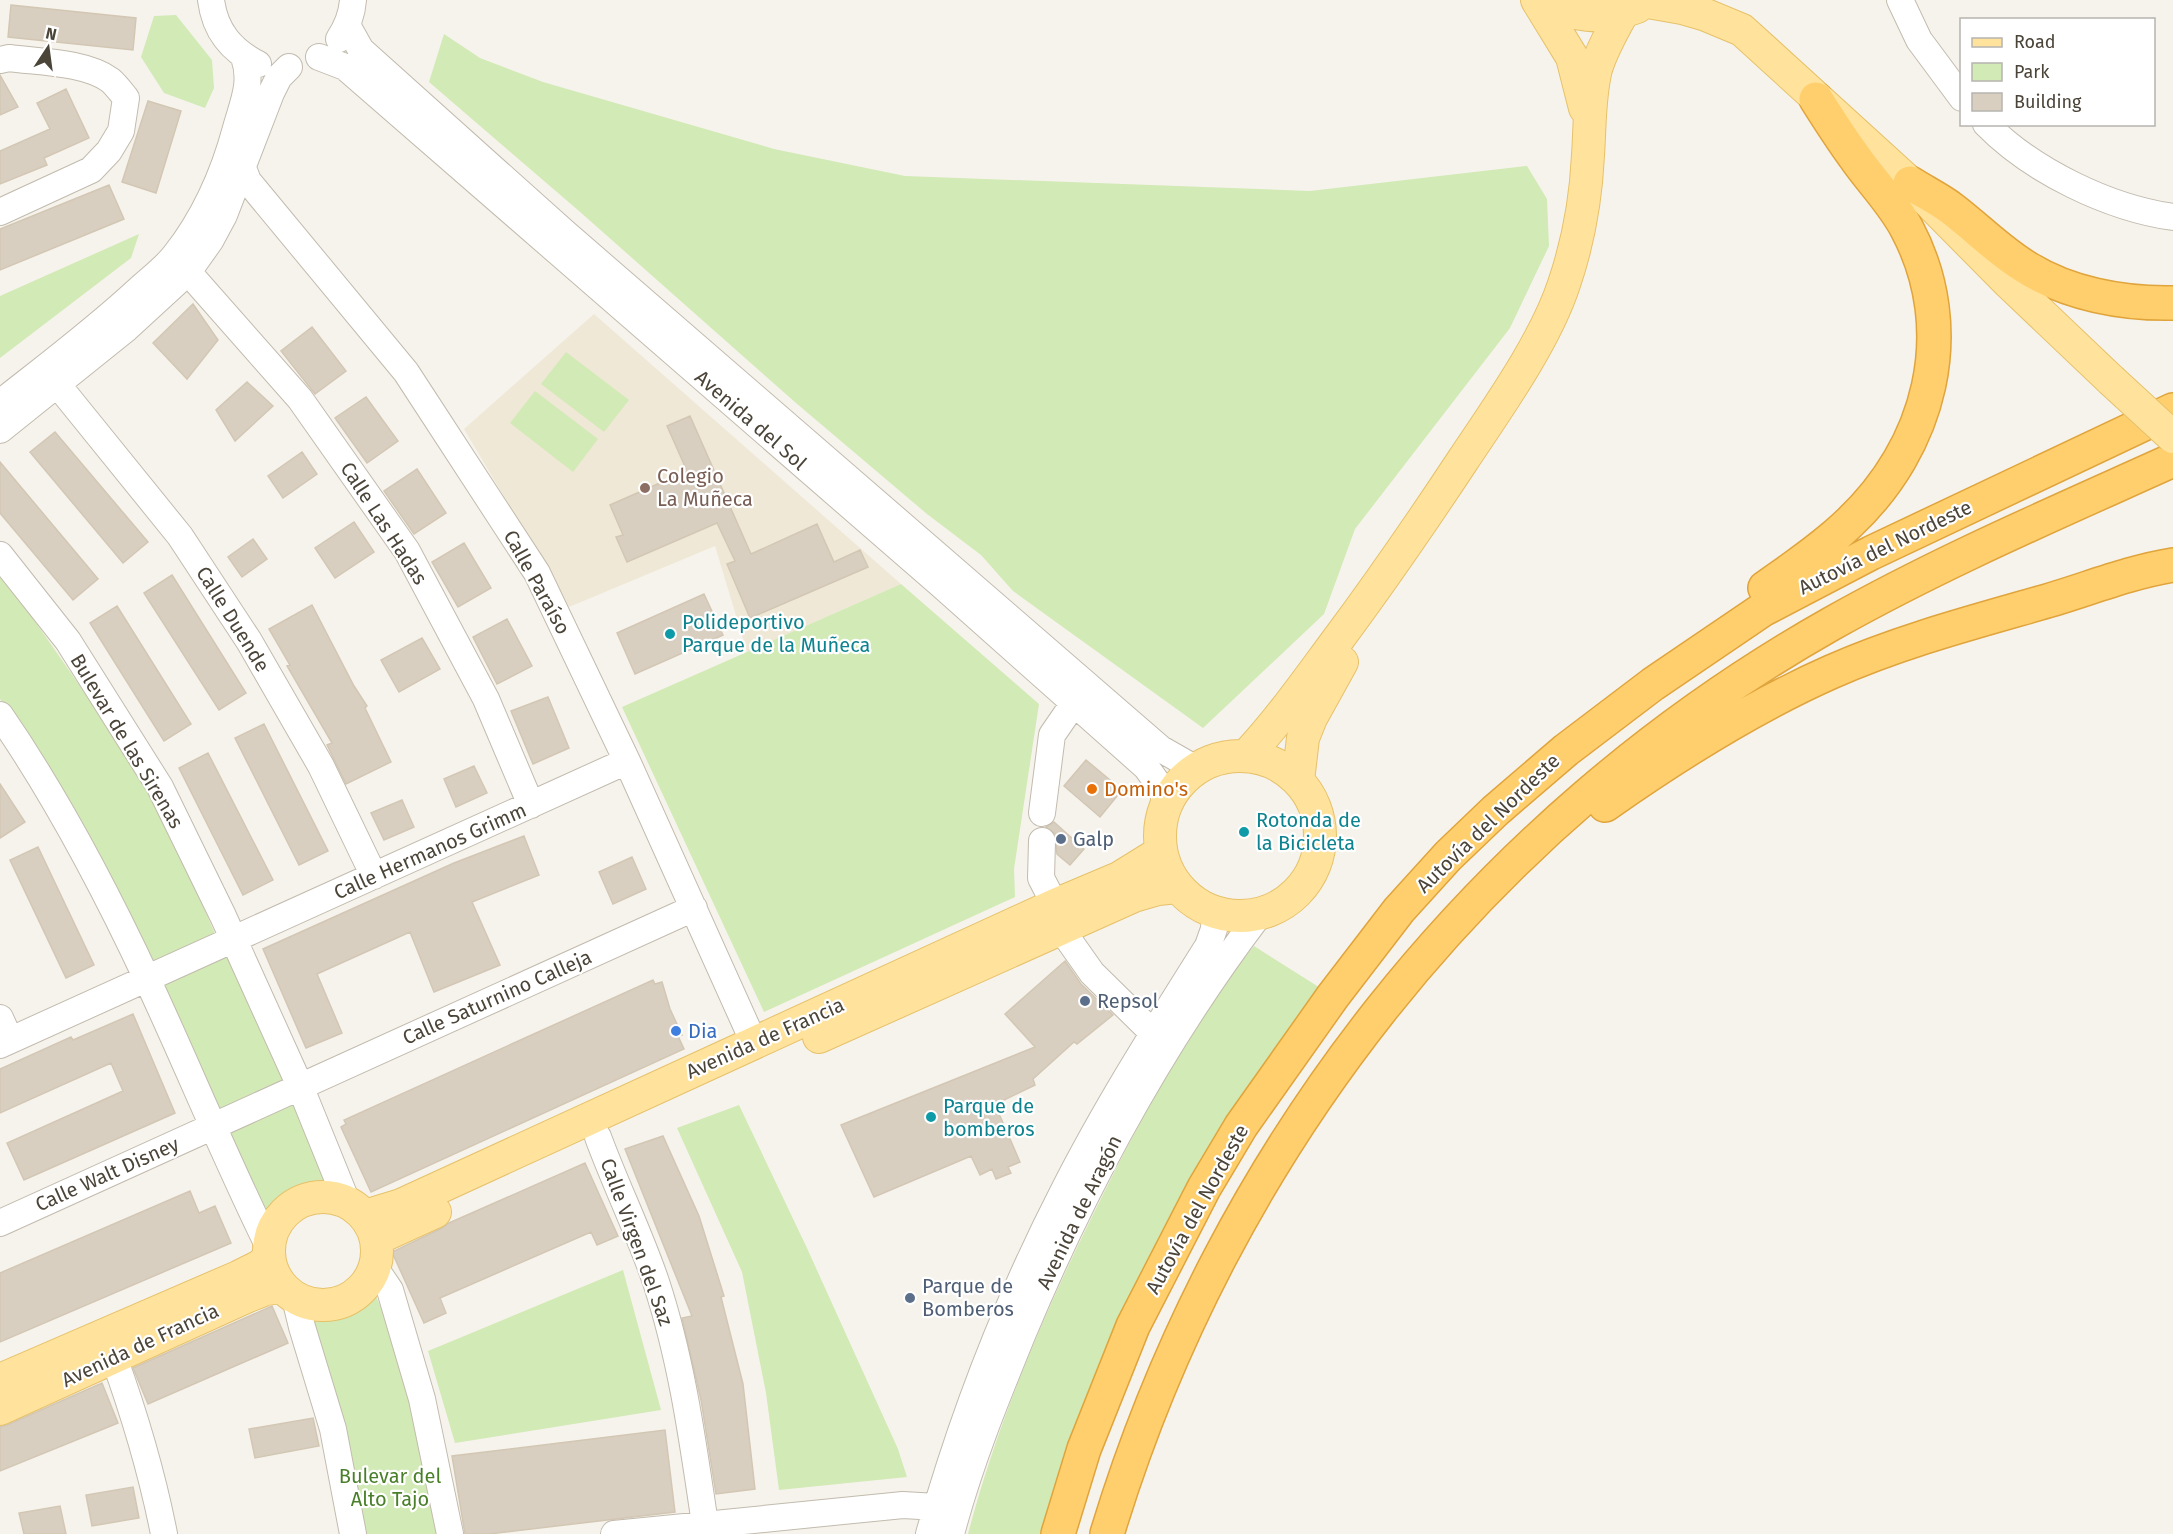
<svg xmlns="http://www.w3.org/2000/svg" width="2173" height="1534" font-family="'Fira Sans',sans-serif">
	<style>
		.education { fill: #efe8d6 }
		.green { fill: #d2eab5 }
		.building { fill: #d8cfc1; stroke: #d3c7b4; stroke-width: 1.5 }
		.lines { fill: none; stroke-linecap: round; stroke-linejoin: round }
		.minor-casing { stroke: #c2bbae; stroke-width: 28 }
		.major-casing { stroke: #e6c16a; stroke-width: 34 }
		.highway-casing { stroke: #e0a43c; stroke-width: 36 }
		.minor { stroke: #fff; stroke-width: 26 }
		.major { stroke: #ffe39c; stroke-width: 32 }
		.highway { stroke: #ffcf6e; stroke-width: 33 }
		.major-bridge-casing { stroke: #e6c16a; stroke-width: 34; stroke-linecap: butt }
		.major-bridge { stroke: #ffe39c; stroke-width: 32 }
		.education-dot { fill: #8d6e63; stroke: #fff; stroke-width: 2 }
		.culture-dot { fill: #0f9aa8; stroke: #fff; stroke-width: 2 }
		.food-dot { fill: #e8710a; stroke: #fff; stroke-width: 2 }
		.service-dot { fill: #5c6f8a; stroke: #fff; stroke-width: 2 }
		.shop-dot { fill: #3f7fe0; stroke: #fff; stroke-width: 2 }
		.labels { text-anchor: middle; stroke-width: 4.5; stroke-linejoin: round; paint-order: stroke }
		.street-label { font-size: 20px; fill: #4b4439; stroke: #fff }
		.education-label { font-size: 20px; fill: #785e54; stroke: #fff; text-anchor: start }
		.culture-label { font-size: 20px; fill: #0d838f; stroke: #fff; text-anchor: start }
		.food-label { font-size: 20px; fill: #c56008; stroke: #fff; text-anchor: start }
		.service-label { font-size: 20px; fill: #4e5e75; stroke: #fff; text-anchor: start }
		.shop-label { font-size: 20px; fill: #366cbe; stroke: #fff; text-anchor: start }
		.park-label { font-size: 20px; fill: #4a7f2a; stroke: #fff }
	</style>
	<rect width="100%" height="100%" fill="#f6f3ec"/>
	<!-- education -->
	<path class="education" d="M594 314 901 584 747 652 715 546 569 607 464 429Z"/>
	<!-- green -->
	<path class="green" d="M176 15 212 60 214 88 205 108 164 93 141 57 154 16Z
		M444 34 480 58 543 82 774 149 905 176 1310 191 1527 166 1547 199 1549 246 1510 328 1355 529 1324 614 1203 728 1013 591 981 555 927 514 796 403 579 211 429 82Z
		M139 234 131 258 0 358V296Z
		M566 352 629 400 604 432 541 384Z
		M535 391 598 439 573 472 510 423Z
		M0 571 123 748 163 815 216 936 152 966 39 757 0 699Z
		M901 584 1039 704 1014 869 1015 897 764 1012 622 707Z
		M1254 946 1333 996 1204 1188 1058 1534H968C1002 1404 1059 1280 1120 1161 1159 1087 1200 1010 1254 946Z
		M230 954 286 1084 217 1114 164 984Z
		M297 1102 333 1188C297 1186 286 1184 266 1217L230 1132Z
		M739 1105 806 1246 898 1449 907 1477 779 1490 766 1393 742 1272 677 1128Z
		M623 1270 661 1410 455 1443 428 1351Z
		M369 1279 396 1345 449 1534H353L309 1302Z"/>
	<!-- building -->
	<path class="building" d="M11 5 136 18 133 50 8 37Z
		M0 75 18 107 0 115Z
		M66 89 89 138 44 158 47 165 0 184V151L50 129 37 103Z
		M148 101 181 111 156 193 122 182Z
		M109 185 124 219 0 270V229Z
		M193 304 218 340 187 379 153 343Z
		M312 327 346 371 315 394 281 351Z
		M247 382 273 406 235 441 216 410Z
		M366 397 398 441 367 463 335 418Z
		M690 416 751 554 817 524 834 562 860 550 868 567 750 618 727 564 735 561 717 523 627 562 616 537 623 535 610 505 687 471 667 426Z
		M55 432 148 542 123 563 30 452Z
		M302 452 317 474 283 498 268 476Z
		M0 462 98 579 73 600 0 513Z
		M417 469 446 513 414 534 384 491Z
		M354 522 374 552 335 578 315 548Z
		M253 539 267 559 242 577 228 557Z
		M464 543 491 588 458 607 432 562Z
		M172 575 246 693 219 710 144 593Z
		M704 594 723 635 635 674 617 633Z
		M312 605 354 686 367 706 365 708 391 762 346 784 327 745 332 743 287 666 290 665 269 629Z
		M117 606 191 724 164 741 90 623Z
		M507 619 532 666 497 684 473 637Z
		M422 638 440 669 399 692 381 660Z
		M548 697 569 748 533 764 511 711Z
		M264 724 328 851 299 865 235 738Z
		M208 753 273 880 243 895 179 768Z
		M1086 760 1122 790 1100 817 1064 786Z
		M474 766 487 793 456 807 444 779Z
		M0 784 25 822 0 838Z
		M402 800 414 827 384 840 371 813Z
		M1054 822 1084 849 1070 865 1057 854 1055 834 1046 827Z
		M524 836 539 875 472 902 500 965 434 992 410 932 317 974 342 1033 306 1048 263 949 454 863Z
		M38 847 94 965 66 978 10 860Z
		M632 857 646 889 613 904 599 872Z
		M1065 961 1081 984 1113 1015 1077 1044 1074 1042 1033 1079 1035 1085 1002 1101 1004 1106 997 1109 1020 1162 1008 1167 1011 1173 996 1179 992 1169 980 1175 971 1156 874 1197 841 1125 1035 1047 1005 1014Z
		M653 980 655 984 662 982 670 1009 682 1035 678 1036 684 1049 371 1192 341 1127 346 1124 344 1120Z
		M133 1014 175 1113 24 1180 7 1143 123 1091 111 1063 0 1113V1069L71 1037 73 1040Z
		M663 1136 699 1216 724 1296 721 1297 743 1384 755 1489 716 1494 701 1400 682 1318 692 1316 625 1149Z
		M585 1163 618 1236 597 1245 591 1232 440 1298 446 1313 424 1323 392 1252 442 1228 449 1223Z
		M190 1191 199 1213 215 1206 231 1243 0 1342V1273Z
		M272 1306 288 1343 148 1404 133 1368Z
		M102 1383 118 1423 0 1471V1427L7 1425Z
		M313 1418 319 1446 255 1458 249 1429Z
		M665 1430 675 1512 489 1534H465L452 1456Z
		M133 1487 139 1518 92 1526 86 1495Z
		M60 1506 66 1534H24L19 1513Z"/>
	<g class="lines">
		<!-- minor casing -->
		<g class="minor-casing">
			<path id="minor" d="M211 0C215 31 231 50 258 64
				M1900 0 1919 40 1962 98
				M347 25 361 50 564 232 1161 749 1196 769
				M339 39C347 27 352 14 353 0
				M319 57 345 67 940 584 1146 767 1159 785 1167 802
				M0 60 9 58C39 62 85 62 110 80 116 85 121 92 126 98L121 131 109 151 91 170 0 212
				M1986 124C2032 171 2109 208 2173 217
				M243 168 248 181 406 372 537 573 627 761 754 1043
				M188 272 300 399 407 551 486 699 531 805
				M57 384 180 536 249 641 321 766 374 876
				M0 403C47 366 95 330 138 290 150 279 165 268 175 255 204 218 224 173 236 128 243 103 253 82 244 57
				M0 430 127 328 188 272 210 241 224 215 271 93 279 77 289 67
				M0 555 68 641 160 787 223 916 300 1086 347 1202
				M0 715C58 799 105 889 148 981 189 1069 226 1160 269 1247
				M1042 813 1052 735 1074 703
				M1042 841 1041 878 1055 905
				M1061 929 1092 973 1153 1033
				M0 1018 10 1040
				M0 1045 627 761
				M598 1137C616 1186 639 1232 656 1282 682 1361 693 1443 705 1524
				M0 1223 694 908
				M375 1268 390 1290 422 1399 450 1534
				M295 1298 302 1327 333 1429 353 1534
				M114 1358C135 1416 152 1473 164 1534
				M614 1534 903 1505 937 1507
				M929 1534C962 1417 1007 1301 1063 1192 1106 1107 1157 1027 1208 946L1214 929 1215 913
				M951 1534C969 1465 996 1399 1023 1333 1085 1185 1162 1043 1259 915"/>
		</g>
		<!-- major casing -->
		<g class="major-casing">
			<path id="major" d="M1537 0 1572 57 1585 108
				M1539 0C1573 16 1601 21 1637 7
				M1648 2 1682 8 1706 15 1742 30 1910 183 2009 283 2111 380
				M1160 836a80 80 0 1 1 160 0a80 80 0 1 1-160 0Z
				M1246 756C1279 721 1307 681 1336 642 1380 583 1422 522 1463 460 1497 409 1545 342 1564 284 1578 243 1586 198 1588 155 1590 127 1589 97 1596 69 1602 49 1613 30 1623 12
				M1298 781 1303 738 1311 718 1342 662
				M819 1037 1134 896 1158 889 1177 887
				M269 1251a54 54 0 1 1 108 0a54 54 0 1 1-108 0Z
				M365 1216 401 1205 1055 905 1119 878 1161 852
				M376 1239 435 1212
				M0 1380 238 1277 260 1266 269 1258
				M0 1409 246 1297 266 1289 282 1287"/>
		</g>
		<!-- highway casing -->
		<g class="highway-casing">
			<path id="highway" d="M1910 183C1924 192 1939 199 1952 209 1977 228 1998 250 2024 266 2067 294 2123 304 2173 303
				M1765 588C1793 568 1823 548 1848 524 1930 448 1961 331 1907 229 1893 202 1871 181 1854 156 1840 137 1828 118 1816 99
				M1605 805C1676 755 1752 707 1831 672 1901 641 1974 622 2047 601 2088 589 2130 572 2173 565
				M1058 1534 1084 1449 1133 1326 1204 1188 1241 1126 1333 996 1399 910 1448 856 1495 811 1566 750 1653 684 1762 610 1871 553 2173 410
				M1107 1534C1223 1150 1481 822 1831 624 1941 562 2058 512 2173 460"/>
		</g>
		<!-- minor -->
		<use href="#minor" class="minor"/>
		<!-- major -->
		<use href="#major" class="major"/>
		<!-- highway -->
		<use href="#highway" class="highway"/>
		<!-- major-bridge casing -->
		<g class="major-bridge-casing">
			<path id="major-bridge" d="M2111 380 2173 437"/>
		</g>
		<!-- major-bridge -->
		<use href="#major-bridge" class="major-bridge"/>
	</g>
	<!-- markers -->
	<circle class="education-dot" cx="645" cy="488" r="6"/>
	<g class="culture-dot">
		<circle cx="670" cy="634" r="6"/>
		<circle cx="1244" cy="832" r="6"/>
		<circle cx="931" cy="1117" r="6"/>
	</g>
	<circle class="food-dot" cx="1092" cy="789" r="6"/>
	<g class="service-dot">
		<circle cx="1061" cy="839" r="6"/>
		<circle cx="1085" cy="1001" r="6"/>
		<circle cx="910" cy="1298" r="6"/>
	</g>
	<circle class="shop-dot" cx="676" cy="1031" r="6"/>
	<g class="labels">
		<!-- street labels -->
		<g class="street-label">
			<text transform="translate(751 420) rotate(41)" y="7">Avenida del Sol</text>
			<text transform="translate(384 523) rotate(57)" y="7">Calle Las Hadas</text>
			<text transform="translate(1885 547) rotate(-26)" y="7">Autovía del Nordeste</text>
			<text transform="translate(537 582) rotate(61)" y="7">Calle Paraíso</text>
			<text transform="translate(233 619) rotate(58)" y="7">Calle Duende</text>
			<text transform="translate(127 741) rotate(59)" y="7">Bulevar de las Sirenas</text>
			<text transform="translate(1488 823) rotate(-44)" y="7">Autovía del Nordeste</text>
			<text transform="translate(430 851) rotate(-24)" y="7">Calle Hermanos Grimm</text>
			<text transform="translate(497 997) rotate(-24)" y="7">Calle Saturnino Calleja</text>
			<text transform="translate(765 1038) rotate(-24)" y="7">Avenida de Francia</text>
			<text transform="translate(107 1174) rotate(-24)" y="7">Calle Walt Disney</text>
			<text transform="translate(1197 1209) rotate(-61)" y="7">Autovía del Nordeste</text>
			<text transform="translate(1079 1212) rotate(-64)" y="7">Avenida de Aragón</text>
			<text transform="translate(637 1242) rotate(70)" y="7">Calle Virgen del Saz</text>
			<text transform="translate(140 1345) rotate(-25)" y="7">Avenida de Francia</text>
		</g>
		<!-- education labels -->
		<g class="education-label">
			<text x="657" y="483">Colegio<tspan x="657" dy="23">La Muñeca</tspan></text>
		</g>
		<!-- culture labels -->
		<g class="culture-label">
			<text x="682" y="629">Polideportivo<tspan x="682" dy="23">Parque de la Muñeca</tspan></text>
			<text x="1256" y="827">Rotonda de<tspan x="1256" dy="23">la Bicicleta</tspan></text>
			<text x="943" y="1113">Parque de<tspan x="943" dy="23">bomberos</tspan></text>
		</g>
		<!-- food labels -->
		<g class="food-label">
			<text x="1104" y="796">Domino's</text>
		</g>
		<!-- service labels -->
		<g class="service-label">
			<text x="1073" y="846">Galp</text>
			<text x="1097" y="1008">Repsol</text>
			<text x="922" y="1293">Parque de<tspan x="922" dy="23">Bomberos</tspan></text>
		</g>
		<!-- shop labels -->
		<g class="shop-label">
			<text x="688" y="1038">Dia</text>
		</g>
		<!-- park labels -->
		<g class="park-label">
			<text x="390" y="1483">Bulevar del<tspan x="390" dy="23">Alto Tajo</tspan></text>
		</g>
	</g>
	<!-- legend -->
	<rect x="1960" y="18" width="195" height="108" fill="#ffffff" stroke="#b7b4b0" stroke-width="1.5"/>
	<rect x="1972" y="38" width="30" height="9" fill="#ffe39c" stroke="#b7b4b0" stroke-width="1.5"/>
	<text x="2014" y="48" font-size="18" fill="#4b4439">Road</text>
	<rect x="1972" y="63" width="30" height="18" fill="#d2eab5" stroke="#b7b4b0" stroke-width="1.5"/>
	<text x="2014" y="78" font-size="18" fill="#4b4439">Park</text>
	<rect x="1972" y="93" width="30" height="18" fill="#d8cfc1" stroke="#b7b4b0" stroke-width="1.5"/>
	<text x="2014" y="108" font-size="18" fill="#4b4439">Building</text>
	<!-- north arrow -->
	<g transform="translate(48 48) rotate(13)" stroke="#ffffff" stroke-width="4.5" paint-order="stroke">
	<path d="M0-4.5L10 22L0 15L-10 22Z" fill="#4b4439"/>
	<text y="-9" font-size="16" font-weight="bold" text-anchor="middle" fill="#4b4439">N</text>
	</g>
</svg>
